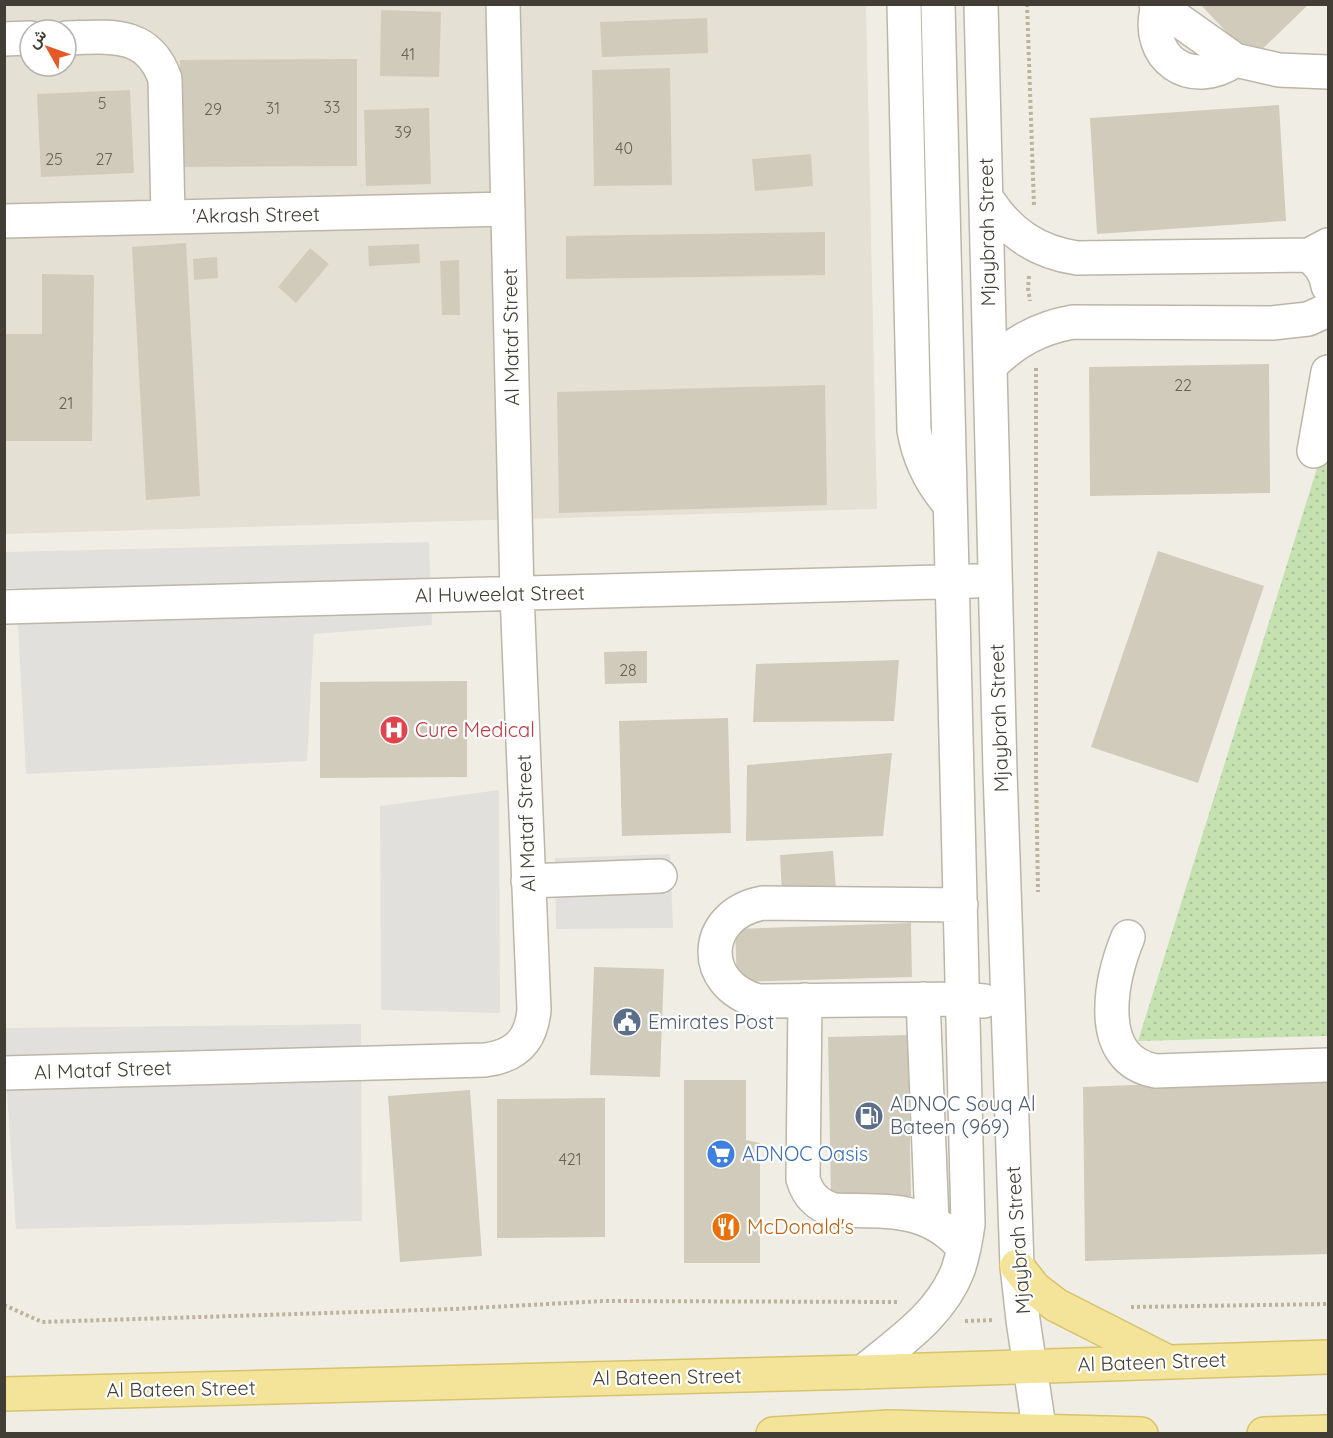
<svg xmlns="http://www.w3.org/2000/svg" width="1333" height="1438" font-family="Quicksand,Vazirmatn,sans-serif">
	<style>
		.residential { fill: #e4e0d3; fill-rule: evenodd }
		.park { fill: url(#park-dots) }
		.parking { fill: #e1e0dc }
		.building { fill: #d1cbbb }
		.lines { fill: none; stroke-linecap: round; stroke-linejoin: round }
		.minor-casing { stroke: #bbb6a8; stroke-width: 36 }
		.major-casing { stroke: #d7c36b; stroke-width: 36 }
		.path { stroke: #bbb39b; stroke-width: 4; stroke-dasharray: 3 3; stroke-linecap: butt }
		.minor { stroke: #fff; stroke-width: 33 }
		.major { stroke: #f4e49a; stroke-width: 33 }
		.labels { text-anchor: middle; stroke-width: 4.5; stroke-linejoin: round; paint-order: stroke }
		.number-label { font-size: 16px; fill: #666156 }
		.street-label { font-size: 20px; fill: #423e35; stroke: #fff }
		.health-label { font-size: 20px; fill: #be3a42; stroke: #fff; text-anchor: start }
		.service-label { font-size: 20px; fill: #4e5e75; stroke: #fff; text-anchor: start }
		.shop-label { font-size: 20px; fill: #366cbe; stroke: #fff; text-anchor: start }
		.food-label { font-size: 20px; fill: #c56008; stroke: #fff; text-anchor: start }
	</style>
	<defs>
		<pattern id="park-dots" width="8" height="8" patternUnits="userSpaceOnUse" patternTransform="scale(1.5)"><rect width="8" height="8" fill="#c6e1b0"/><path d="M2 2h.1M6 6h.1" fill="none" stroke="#abc298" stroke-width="1.8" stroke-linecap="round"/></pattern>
	</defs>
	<rect width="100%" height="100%" fill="#f0eee4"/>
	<!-- residential -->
	<path class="residential" d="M4 5H866L877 509 5 534ZM30 30H66V66H30Z"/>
	<!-- park -->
	<path class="park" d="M1328 433V1036L1138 1041Z"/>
	<!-- parking -->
	<path class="parking" d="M429 542 432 625 314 634 307 761 26 774 16 588H5L4 552Z
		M499 790 500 1013 381 1010 380 806Z
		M670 854 673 928 556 929 555 858Z
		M361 1024 362 1221 16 1229 5 1062 4 1028Z"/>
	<!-- building -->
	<path class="building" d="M1200 4H1309L1252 59Z
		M381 10 441 12 439 77 380 76Z
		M707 18 708 53 602 57 600 22Z
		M357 59V166L180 167V60Z
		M670 68 672 185 594 186 592 70Z
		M130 90 134 173 41 177 37 94Z
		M1279 105 1286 221 1097 234 1090 118Z
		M429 108 431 184 366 186 364 110Z
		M811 154 813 186 755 191 752 159Z
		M825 232V275L566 279V236Z
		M186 243 200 496 146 500 132 247Z
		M419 244 420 263 369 266 368 246Z
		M310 248 329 264 296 303 278 287Z
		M217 257 218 278 194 280 193 259Z
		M459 260 460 315H442L440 261Z
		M42 274 94 275 92 441H4V334H42Z
		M1269 364 1270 493 1090 496 1089 367Z
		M825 385 827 505 559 513 557 392Z
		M1158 551 1264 586 1198 783 1091 747Z
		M647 651V683L605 684 604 652Z
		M899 660 894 721 753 722 756 664Z
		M467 681V777L320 778V682Z
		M728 718 731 833 622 836 619 721Z
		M892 753 883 836 746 841 747 765Z
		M833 851 836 889 782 892 780 855Z
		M911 923 912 977 737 982 735 929Z
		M594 967 664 969 660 1077 590 1075Z
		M908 1035 911 1196 831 1198 828 1037Z
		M1328 1077V1254L1085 1261 1083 1087Z
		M684 1080H746V1140L760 1143V1263H684Z
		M470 1090 482 1256 400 1262 388 1096Z
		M605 1098V1237L497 1238V1099Z"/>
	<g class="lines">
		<!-- minor casing -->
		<g class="minor-casing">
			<path id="minor" d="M904 4 914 430C919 460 931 483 950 505
				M981 4 1000 771 1017 1266 1023 1320 1040 1434
				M1156 4 1235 60 1279 70 1328 72
				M1158 6C1143 58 1191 91 1235 60
				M66 38C109 37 148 30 165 79L168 217
				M4 39 30 38
				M987 199C1009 233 1037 252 1077 258L1309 255 1328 245
				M4 221 508 209
				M1309 255C1319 264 1326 272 1328 286
				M990 366C1014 342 1039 328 1073 322L1272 323 1308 319 1328 310
				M1314 451 1328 372
				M4 607 975 581
				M528 881 660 876
				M961 905 763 903C702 914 698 984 758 1001L963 999 984 1001
				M1128 937C1111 979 1093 1060 1156 1071L1328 1065
				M923 999 932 1222
				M805 1000 803 1179C808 1196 817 1205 834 1210 886 1212 927 1205 964 1248
				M4 1073 485 1060C516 1056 531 1041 534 1010L517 594 503 4
				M863 1372C899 1342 941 1315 958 1270 963 1255 966 1239 968 1224L938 4"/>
		</g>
		<!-- major casing -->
		<g class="major-casing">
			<path id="major" d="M1017 1266 1034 1288 1056 1305 1166 1361
				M4 1394 863 1372 1328 1357
				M773 1434 889 1427 1141 1434
				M1264 1434 1328 1432"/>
		</g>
		<!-- path -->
		<path class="path" d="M1027 4 1034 206
			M1029 276 1028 288 1030 301
			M1036 368V771L1038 892
			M4 1305 42 1322 454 1309 604 1301 897 1302
			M1131 1307 1328 1304
			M965 1321 994 1320"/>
		<!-- minor -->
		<use href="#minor" class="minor"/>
		<!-- major -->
		<use href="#major" class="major"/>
	</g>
	<!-- icons -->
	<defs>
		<g id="hospital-disc" transform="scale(1.5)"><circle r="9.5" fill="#e0444e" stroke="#fff"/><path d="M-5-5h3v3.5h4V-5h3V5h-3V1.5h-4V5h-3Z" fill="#fff"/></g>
		<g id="civic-disc" transform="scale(1.5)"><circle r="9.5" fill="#5c6f8a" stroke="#fff"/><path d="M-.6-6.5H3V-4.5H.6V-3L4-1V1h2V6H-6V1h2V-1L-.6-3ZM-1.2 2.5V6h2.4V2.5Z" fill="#fff"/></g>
		<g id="fuel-disc" transform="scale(1.5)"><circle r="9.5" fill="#5c6f8a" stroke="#fff"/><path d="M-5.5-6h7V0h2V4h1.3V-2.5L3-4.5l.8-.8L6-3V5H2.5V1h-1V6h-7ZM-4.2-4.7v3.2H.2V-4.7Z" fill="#fff"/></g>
		<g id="supermarket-disc" transform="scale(1.5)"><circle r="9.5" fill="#3f7fe0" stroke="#fff"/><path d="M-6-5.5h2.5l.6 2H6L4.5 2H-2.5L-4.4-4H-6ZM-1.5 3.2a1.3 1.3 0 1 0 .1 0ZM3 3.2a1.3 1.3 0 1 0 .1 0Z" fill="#fff"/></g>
		<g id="restaurant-disc" transform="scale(1.5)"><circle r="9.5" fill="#e8710a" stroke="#fff"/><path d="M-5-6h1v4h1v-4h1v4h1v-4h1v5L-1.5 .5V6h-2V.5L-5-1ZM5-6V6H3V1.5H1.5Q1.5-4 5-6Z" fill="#fff"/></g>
	</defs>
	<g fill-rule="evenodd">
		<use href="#hospital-disc" x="394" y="730"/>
		<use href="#civic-disc" x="627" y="1022"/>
		<use href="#fuel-disc" x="869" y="1116"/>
		<use href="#supermarket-disc" x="721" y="1154"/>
		<use href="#restaurant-disc" x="726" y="1227"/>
	</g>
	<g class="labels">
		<!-- number labels -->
		<g class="number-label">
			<text x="408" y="60">41</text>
			<text x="102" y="109">5</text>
			<text x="332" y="113">33</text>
			<text x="273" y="114">31</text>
			<text x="213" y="115">29</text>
			<text x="403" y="138">39</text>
			<text x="624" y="154">40</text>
			<text x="54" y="165">25</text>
			<text x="104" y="165">27</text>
			<text x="1183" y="391">22</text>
			<text x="66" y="409">21</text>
			<text x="628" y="676">28</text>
			<text x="570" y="1165">421</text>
		</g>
		<!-- street labels -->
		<g class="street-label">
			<text transform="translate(256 215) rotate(-1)" y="7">'Akrash Street</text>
			<text transform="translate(987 232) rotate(-91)" y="7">Mjaybrah Street</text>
			<text transform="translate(511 337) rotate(-91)" y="7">Al Mataf Street</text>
			<text transform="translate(500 594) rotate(-1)" y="7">Al Huweelat Street</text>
			<text transform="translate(999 718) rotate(-92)" y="7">Mjaybrah Street</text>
			<text transform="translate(526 823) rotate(-92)" y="7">Al Mataf Street</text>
			<text transform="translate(103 1070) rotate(-2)" y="7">Al Mataf Street</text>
			<text transform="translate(1018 1240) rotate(-94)" y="7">Mjaybrah Street</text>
			<text transform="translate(1152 1362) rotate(-2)" y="7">Al Bateen Street</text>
			<text transform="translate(667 1377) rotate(-1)" y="7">Al Bateen Street</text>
			<text transform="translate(181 1389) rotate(-1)" y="7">Al Bateen Street</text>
		</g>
		<!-- health labels -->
		<g class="health-label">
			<text x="415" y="737">Cure Medical</text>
		</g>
		<!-- service labels -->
		<g class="service-label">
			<text x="648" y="1029">Emirates Post</text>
			<text x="890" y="1111">ADNOC Souq Al<tspan x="890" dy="23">Bateen (969)</tspan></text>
		</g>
		<!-- shop labels -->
		<g class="shop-label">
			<text x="742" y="1161">ADNOC Oasis</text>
		</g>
		<!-- food labels -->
		<g class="food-label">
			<text x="747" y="1234">McDonald's</text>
		</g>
	</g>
	<!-- border -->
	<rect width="1333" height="1438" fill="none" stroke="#423e35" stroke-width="12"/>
	<!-- north arrow -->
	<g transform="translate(48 48) rotate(310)"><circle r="28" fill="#ffffff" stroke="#b3b2ae" stroke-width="1.5"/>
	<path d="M0-4.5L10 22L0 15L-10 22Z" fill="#e55827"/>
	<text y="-9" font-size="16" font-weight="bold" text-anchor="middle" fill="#423e35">ش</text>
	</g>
</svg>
